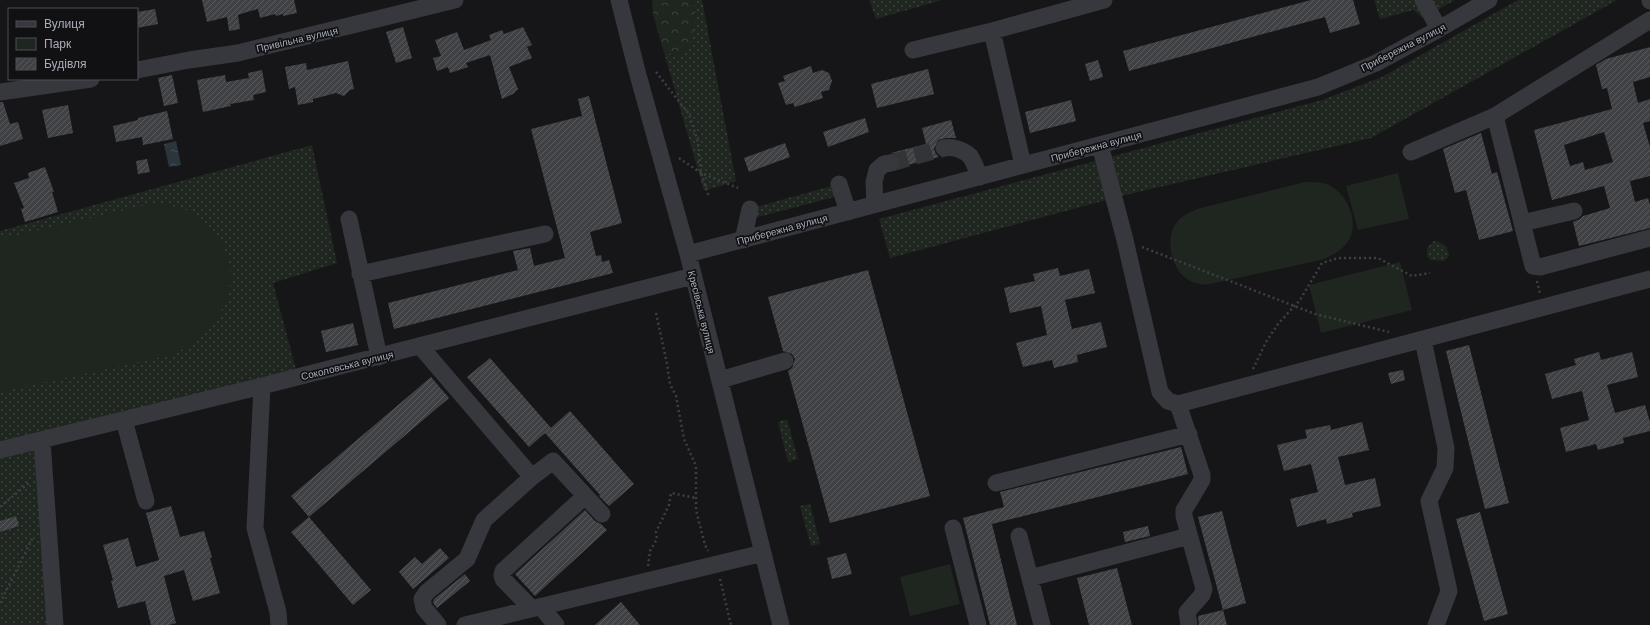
<svg xmlns="http://www.w3.org/2000/svg" width="1650" height="625" font-family="Helvetica,sans-serif">
	<style>
		.grass { fill: url(#grass-dots) }
		.forest { fill: url(#forest-crowns) }
		.green { fill: #1e261f }
		.water { fill: url(#water-ripples) }
		.building { fill: url(#building-hatch); fill-rule: evenodd }
		.lines { fill: none; stroke-linecap: round; stroke-linejoin: round }
		.minor-tunnel { stroke: #333438; stroke-width: 17; stroke-dasharray: 17 8; stroke-linecap: butt }
		.path { stroke: #3d3f44; stroke-width: 2.5; stroke-dasharray: 2 3; stroke-linecap: butt }
		.minor { stroke: #37383d; stroke-width: 17 }
		.labels { text-anchor: middle; stroke-width: 3.5; stroke-linejoin: round; paint-order: stroke }
		.street-label { font-size: 10px; fill: #a8adb8; stroke: #111113 }
	</style>
	<defs>
		<pattern id="grass-dots" width="8" height="8" patternUnits="userSpaceOnUse"><rect width="8" height="8" fill="#1e261f"/><path d="M2 2h.1M6 6h.1" fill="none" stroke="#3c433d" stroke-width="1.8" stroke-linecap="round"/></pattern>
		<pattern id="forest-crowns" width="20" height="18" patternUnits="userSpaceOnUse"><rect width="20" height="18" fill="#1e261f"/><path d="M2 6a3 3 0 1 1 6 0M12 15a3 3 0 1 1 6 0" fill="none" stroke="#3c433d"/></pattern>
		<pattern id="water-ripples" width="26" height="14" patternUnits="userSpaceOnUse"><rect width="26" height="14" fill="#2c353c"/><path d="M2 4q2-2 4 0t4 0M15 11q2-2 4 0t4 0" fill="none" stroke="#485056"/></pattern>
		<pattern id="building-hatch" width="6" height="6" patternUnits="userSpaceOnUse"><rect width="6" height="6" fill="#404145"/><path d="M-1 1l2-2M0 6l6-6M5 7l2-2" fill="none" stroke="#595a5e"/></pattern>
	</defs>
	<rect width="100%" height="100%" fill="#161618"/>
	<!-- grass -->
	<path class="grass" d="M693 0H702L736 181 704 191 663 49 676 58 696 15Z
		M869 0H942L876 19Z
		M1374 0H1455L1423 18 1413 10 1380 19Z
		M1518 0H1617L1371 138 1129 194 890 258 879 219 1322 100 1382 77Z
		M312 145 337 263 273 283 298 377 42 440 59 625H0V231Z
		M835 185 838 196 754 218 756 207Z
		M1434 241C1444 243 1448 246 1449 256L1444 261 1430 260 1427 255V248Z
		M787 419 798 459 788 462 778 422Z
		M810 504 820 544 811 546 800 506Z"/>
	<!-- forest -->
	<path class="forest" d="M652 0H693L696 15 690 45 676 58 663 49 653 15Z"/>
	<!-- green -->
	<path class="green" d="M1398 173 1409 219 1358 230 1346 186Z
		M1305 182C1313 182 1320 182 1327 184 1346 192 1359 219 1350 238 1344 250 1333 255 1321 260L1205 285C1197 284 1188 281 1182 275 1171 263 1166 239 1175 225 1180 216 1189 213 1197 209Z
		M146 205C157 205 169 204 180 208 198 213 214 228 222 245 227 256 231 266 231 277 231 285 229 294 226 301 215 328 197 344 171 355L0 392V239Z
		M1400 262 1412 310 1321 333 1309 285Z
		M950 564 960 604 910 616 900 577Z"/>
	<!-- water -->
	<path class="water" d="M176 141 181 165 169 167 164 144Z"/>
	<!-- building -->
	<path class="building" d="M202 0H294L297 13 283 16V14L276 16 275 14 260 18 258 9 247 12 238 15 240 29 229 31 227 17 207 22Z
		M1311 0H1353L1360 24 1330 33 1325 17 1129 71 1123 51Z
		M155 9 158 24 137 28V12Z
		M403 27 412 58 396 63 386 32Z
		M523 27 532 45 527 47 532 58 509 67 518 89 513 94 502 99 490 55 466 63 468 67 450 73 448 67 437 71 433 58 441 56 435 40 457 32 464 50 491 40 489 35 502 30 504 34Z
		M1650 47V77L1633 82 1638 103 1650 99V121L1643 123 1650 147V176L1630 181 1635 202 1648 198 1650 205V228L1579 246 1573 222 1580 219 1583 216 1610 208 1604 186 1552 200 1534 130 1612 109 1607 88 1602 89 1596 65 1606 59ZM1604 132 1613 162 1585 170 1583 162 1570 166 1564 145Z
		M1098 60 1103 77 1090 81 1085 64Z
		M348 61 354 89 350 90 344 96 336 93 313 99V102L298 105 295 87 289 89 285 67 306 63 307 70Z
		M811 66 813 73 822 70 829 73 832 81 829 90 821 92 823 98 795 107 793 103 786 105 778 83 785 81 783 76Z
		M928 69 934 94 877 108 871 84Z
		M262 70 266 92 253 95 254 100 230 104 231 106 203 112 197 80 225 75 226 82 249 78 248 73Z
		M172 75 178 103 164 106 158 78Z
		M589 96 622 223 590 232 596 256 601 255 602 262 609 260 613 273 394 329 388 303 518 270 513 251 530 248 534 266 565 258 531 129 582 116 578 99Z
		M1071 100 1076 121 1030 133 1025 112Z
		M0 102H3L10 124 18 122 23 139 0 146Z
		M68 105 73 133 48 138 42 110Z
		M167 111 173 139 143 145 142 137 116 142 113 126 138 120V118Z
		M865 118 869 132 828 147 823 132Z
		M951 120 956 138H946L938 140 934 149 936 154 939 157 900 167 901 162 899 157 895 154 891 153 926 144 922 128Z
		M1481 133 1492 174 1497 172 1513 231 1479 240 1466 190 1455 193 1443 149Z
		M785 143 790 157 749 172 744 158Z
		M147 159 150 172 138 174 136 161Z
		M45 167 54 192H52L58 212 25 222 21 209 24 208 14 183 29 178 28 173Z
		M1058 268 1060 276 1089 269 1095 293 1065 300 1072 329 1101 322 1107 347 1077 355 1078 362 1054 368 1052 360 1023 367 1016 343 1047 335 1041 306 1010 313 1004 288 1035 281 1033 274Z
		M868 270 930 496 830 523 788 371 792 368 795 359 792 354 783 351 768 297Z
		M353 323 358 345 326 352 321 331Z
		M1469 345 1509 503 1485 509 1446 351Z
		M1599 352 1601 360 1632 352 1638 377 1607 385 1615 413 1645 405 1650 422V431L1623 438 1624 443 1598 450 1596 444 1566 452 1560 428 1589 420 1582 391 1552 399 1545 374 1576 365 1574 359Z
		M490 358 551 428 529 447 467 377Z
		M1403 370 1405 380 1391 384 1388 373Z
		M431 377 449 398 309 517 291 496Z
		M570 411 634 484 609 506 599 496 600 495 545 433Z
		M1362 422 1369 450 1338 457 1345 485 1375 478 1381 506 1352 513 1353 517 1327 524 1326 519 1297 527 1290 499 1318 492 1311 464 1284 471 1277 445 1307 438 1305 430 1330 425 1331 430Z
		M1181 447 1188 474 992 524 1017 625H990L963 518 1004 507 1000 492Z
		M171 506 180 537 204 531 212 557 210 558 220 593 193 601 184 570 164 576 176 623 169 625H151L145 601 118 608 111 581 113 580 103 545 128 538 136 567 159 560 146 513Z
		M585 510 595 521 601 524 607 530 535 596 515 574Z
		M1222 511 1246 603 1223 610 1198 517Z
		M1480 512 1508 614 1484 621 1456 519Z
		M16 516 19 526 0 532V521Z
		M309 517 371 590 353 605 291 532Z
		M1148 526 1150 536 1125 542 1123 532Z
		M440 548 449 558 413 589 399 572 415 557 422 564Z
		M846 553 852 574 832 579 827 558Z
		M1117 568 1132 625H1089L1077 578Z
		M465 574 470 581 437 608 433 603 434 599Z
		M621 602 640 625H595Z
		M1223 610 1227 625H1199L1198 616Z"/>
	<g class="lines">
		<!-- minor-tunnel -->
		<path class="minor-tunnel" d="M891 163 944 148"/>
		<!-- path -->
		<path class="path" d="M656 72 689 114 698 142 701 173 709 197
			M679 158 701 173 738 188
			M1142 247 1315 314 1389 332
			M1537 281 1540 294
			M656 313 667 364 670 384 676 396 684 439 696 466V510L705 545 708 551
			M1253 369 1266 342 1278 324 1300 300 1322 263 1338 258H1378L1412 276 1430 273
			M0 507 30 482
			M648 566 650 551 657 539 656 532 669 505 671 493 696 498
			M720 579 731 625
			M0 603 33 537"/>
		<!-- minor -->
		<path class="minor" d="M619 0 638 75 688 254 781 625
			M1423 0 1439 29
			M1650 0V1
			M1650 20 1495 116 1533 266 1540 267 1650 238
			M913 50 992 31
			M137 70 189 60 238 53 455 0
			M0 92 91 79
			M1100 145 1125 240 1160 392 1168 401 1178 404 1650 279
			M944 148C952 146 964 150 970 156 974 162 977 171 980 177
			M1411 152 1495 116
			M1023 165 992 31 1104 0
			M839 184 848 212
			M875 204 874 182 877 170 884 164 891 163
			M349 219 379 357
			M1522 223 1574 211
			M743 240 750 209
			M688 254 1318 87 1376 63 1439 29 1489 0
			M360 274 545 234
			M1423 340 1446 448 1445 468 1429 501 1449 591 1436 625
			M420 346 532 477 553 461 602 514
			M720 380 785 361
			M262 386 255 528 278 612 279 625
			M1178 404 1202 475V480L1184 510V516L1204 589 1202 595 1187 612 1189 625
			M124 420 146 501
			M42 440 55 625
			M0 450 262 386 693 276
			M996 483 1189 434
			M953 528 978 625
			M1019 536 1042 625
			M1030 578 1189 536
			M541 607 556 625
			M532 609 503 579 502 575 503 571 585 496
			M438 625 424 608 422 599 427 592 467 559 484 520 532 477
			M465 625 763 553"/>
	</g>
	<g class="labels">
		<!-- street labels -->
		<g class="street-label">
			<text transform="translate(297 39) rotate(-13)" y="4">Привільна вулиця</text>
			<text transform="translate(1403 47) rotate(-27)" y="4">Прибережна вулиця</text>
			<text transform="translate(1096 146) rotate(-15)" y="4">Прибережна вулиця</text>
			<text transform="translate(782 229) rotate(-15)" y="4">Прибережна вулиця</text>
			<text transform="translate(702 312) rotate(76)" y="4">Кресівська вулиця</text>
			<text transform="translate(347 365) rotate(-14)" y="4">Соколовська вулиця</text>
		</g>
	</g>
	<!-- legend -->
	<rect x="8" y="8" width="130" height="72" fill="#111113" stroke="#4d4f55"/>
	<rect x="16" y="21" width="20" height="6" fill="#37383d" stroke="#4d4f55"/>
	<text x="44" y="28" font-size="12" fill="#a8adb8">Вулиця</text>
	<rect x="16" y="38" width="20" height="12" fill="#1e261f" stroke="#4d4f55"/>
	<text x="44" y="48" font-size="12" fill="#a8adb8">Парк</text>
	<rect x="16" y="58" width="20" height="12" fill="url(#building-hatch)" stroke="#4d4f55"/>
	<text x="44" y="68" font-size="12" fill="#a8adb8">Будівля</text>
</svg>
